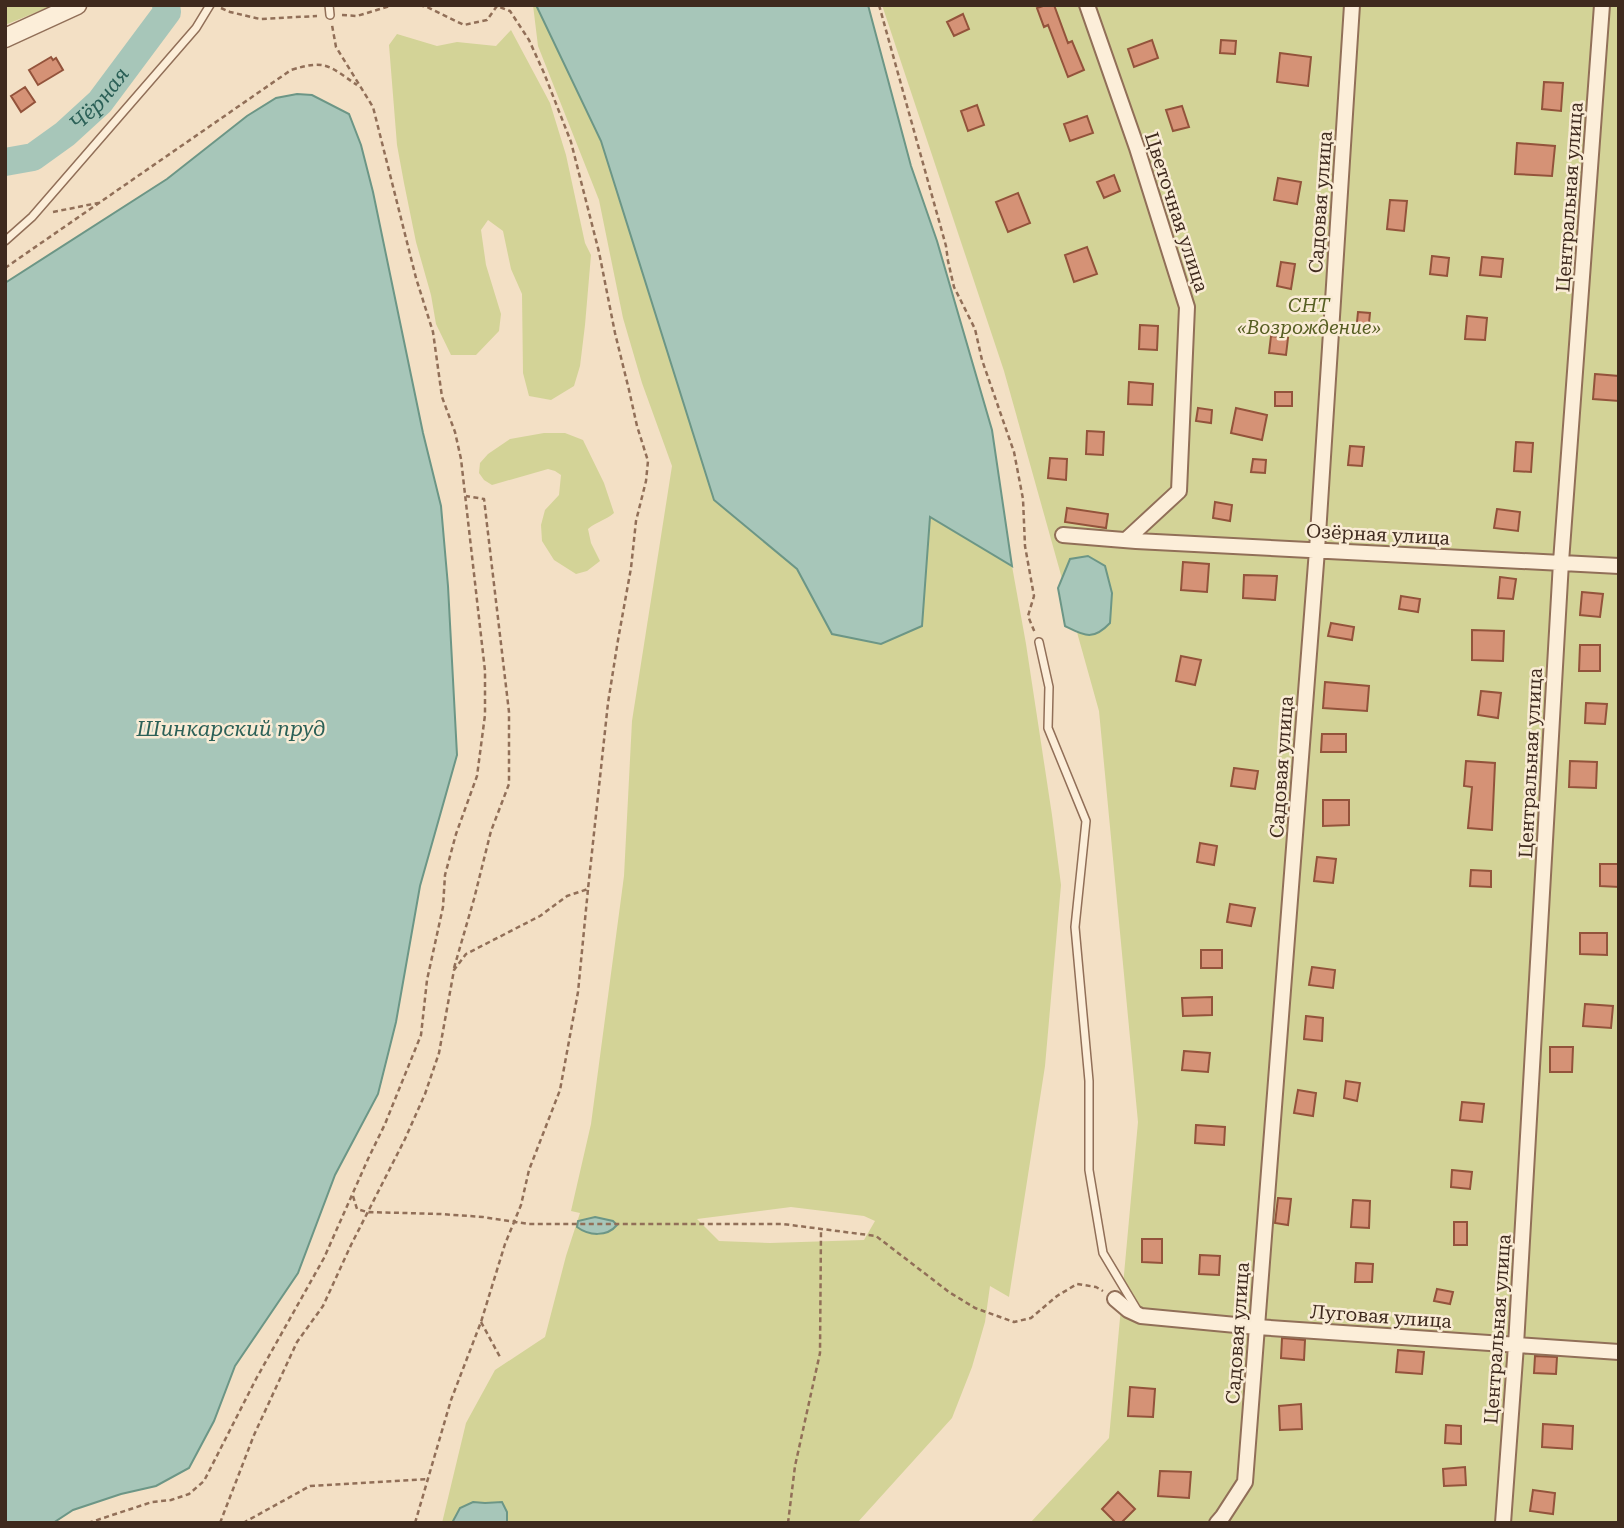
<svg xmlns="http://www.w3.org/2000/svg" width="1624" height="1528" font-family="'Roboto Serif',serif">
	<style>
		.green { fill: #d3d397; fill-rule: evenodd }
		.water { fill: #a7c6b9; stroke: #6c9686; stroke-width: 2 }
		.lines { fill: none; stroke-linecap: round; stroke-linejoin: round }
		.river { stroke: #a7c6b9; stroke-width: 28 }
		.building { fill: #d59276; stroke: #93533b; stroke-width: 2 }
		.service-casing { stroke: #916f58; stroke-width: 10 }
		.minor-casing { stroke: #916f58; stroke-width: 18 }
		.tertiary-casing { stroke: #916f58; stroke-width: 21 }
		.path { stroke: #916f58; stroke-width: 2.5; stroke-dasharray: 5 3.5; stroke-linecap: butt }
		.service { stroke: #fceed9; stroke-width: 7 }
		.minor { stroke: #fceed9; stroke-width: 14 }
		.tertiary { stroke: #fceed9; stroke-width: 18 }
		.labels { text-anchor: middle; stroke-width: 5; stroke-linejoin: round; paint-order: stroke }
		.street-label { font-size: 19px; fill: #3f2a1e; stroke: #f9ebd5 }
		.park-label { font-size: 19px; font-style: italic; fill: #565e22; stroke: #f9ebd5 }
		.water-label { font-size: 21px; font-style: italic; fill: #2b6057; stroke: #f9ebd5 }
	</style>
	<rect width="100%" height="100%" fill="#f3e0c5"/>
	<!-- green -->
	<path class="green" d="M5 5H54L5 25Z
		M533 5H536L601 141 714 500 797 569 832 634 930 517 1012 566 1026 644 1052 815 1061 885 1045 1066 1009 1297 990 1286 985 1322 972 1367 952 1418 857 1523H442L466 1423 495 1370 545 1337 566 1256 580 1213 571 1211 591 1124 624 876 632 721 672 466 642 383 623 318 599 200 538 46ZM791 1207 864 1216 875 1221 864 1240 770 1243 719 1241 697 1219Z
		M882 5H1619V1523H1030L1109 1438 1138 1122 1099 711 1004 371Z
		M511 30 550 103 566 155 585 243 591 255 585 325 580 366 574 386 551 400 529 396 523 373 522 294 511 269 503 231 488 220 481 230 486 265 501 314 499 331 476 355H451L436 324 431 295 416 242 404 183 397 145 389 45 397 34 437 46 457 42 496 46Z
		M544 433H565L583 440 604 483 614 513C606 520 596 522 588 529L591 543 600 561 587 571 576 574 554 560 542 541 541 525 545 510 559 495 561 475 555 471 548 469 492 485 484 480 479 473 480 463 488 454 510 439Z"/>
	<!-- water -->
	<path class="water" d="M536 5H868L911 166 937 241 992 430 1012 566 930 517 922 626 881 644 832 634 797 569 714 500 601 141Z
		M297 94 312 95 349 114 361 145 373 192 423 433 441 506 448 586 457 755 420 886 396 1022 378 1094 335 1175 298 1273 235 1366 214 1421 189 1468 156 1486 121 1494 73 1510 53 1523H5V283L167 179 247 116 276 98Z
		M1088 556 1105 566 1112 593 1110 623C1093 641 1085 636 1065 626L1058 588 1070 559Z
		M595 1217 613 1221 617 1225C607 1237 589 1236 577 1227L578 1221Z
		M473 1502 485 1503 502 1502 507 1512V1523H452L460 1508Z"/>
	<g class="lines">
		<!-- river -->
		<path class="river" id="s1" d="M5 162 33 157 65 134 100 102 167 12 166 5"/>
	</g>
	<!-- building -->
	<path class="building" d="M1046 5H1054L1068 43 1072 41 1084 70 1068 77 1048 25 1044 27 1037 8Z
		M963 14 969 29 954 36 947 22Z
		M1152 40 1158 58 1134 67 1128 49Z
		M1221 40 1236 41 1235 54 1220 53Z
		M1280 53 1311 57 1308 86 1277 82Z
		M51 57 53 60 56 58 63 70 38 85 29 70Z
		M1544 82 1563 83 1561 111 1542 109Z
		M25 87 35 102 21 112 11 96Z
		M977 105 984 125 968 131 961 111Z
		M1182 106 1189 127 1173 131 1166 110Z
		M1087 116 1093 133 1070 141 1064 124Z
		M1517 143 1555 146 1552 176 1515 174Z
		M1114 175 1120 191 1104 198 1097 182Z
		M1278 178 1301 182 1297 204 1274 200Z
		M1018 193 1030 223 1008 232 996 202Z
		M1390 200 1407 201 1404 231 1387 229Z
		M1087 247 1097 274 1074 282 1065 255Z
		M1432 256 1449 258 1447 276 1430 274Z
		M1482 257 1503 259 1501 277 1480 275Z
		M1281 262 1295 264 1291 289 1277 286Z
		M1358 312 1370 313 1368 333 1356 332Z
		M1467 316 1487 318 1485 340 1465 339Z
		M1140 325 1158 326 1157 350 1139 349Z
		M1271 336 1288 338 1286 355 1269 353Z
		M1595 374 1619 376V401L1593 399Z
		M1129 382 1153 384 1152 405 1128 404Z
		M1275 392H1292V406H1275Z
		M1198 408 1212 410 1211 423 1196 421Z
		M1236 408 1267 415 1262 440 1231 433Z
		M1087 431 1104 432 1103 455 1086 454Z
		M1516 442 1533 443 1531 472 1514 471Z
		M1350 446 1364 447 1362 466 1348 465Z
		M1050 458 1067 459 1066 480 1048 478Z
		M1253 459 1266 460 1265 473 1251 472Z
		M1215 502 1232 505 1230 521 1213 518Z
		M1067 508 1108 514 1106 528 1065 522Z
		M1497 509 1520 512 1518 531 1494 528Z
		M1183 562 1209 564 1207 592 1181 590Z
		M1244 575 1277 576 1275 600 1243 598Z
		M1500 577 1516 579 1513 599 1498 598Z
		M1582 592 1603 594 1600 617 1580 615Z
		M1401 596 1420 599 1418 612 1399 609Z
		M1331 623 1354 627 1352 640 1328 636Z
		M1472 630 1504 631 1503 661 1472 660Z
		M1580 645H1600V671H1579Z
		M1181 656 1201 660 1195 685 1176 681Z
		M1325 682 1369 686 1367 711 1323 708Z
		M1481 691 1501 693 1498 718 1478 715Z
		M1586 703 1607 704 1605 724 1585 723Z
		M1322 734H1346V752H1321Z
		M1466 761 1495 763 1492 830 1468 828 1472 787 1464 786Z
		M1570 761 1597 762 1596 788 1569 787Z
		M1234 768 1258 771 1255 789 1231 786Z
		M1323 800H1349V825L1323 826Z
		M1200 843 1217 846 1214 865 1197 862Z
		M1317 857 1336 859 1333 883 1314 881Z
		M1600 864H1619V887L1600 886Z
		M1471 870 1491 871V887L1470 886Z
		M1230 904 1255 908 1251 926 1227 922Z
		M1580 933H1607V955L1580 954Z
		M1201 950H1222V968H1201Z
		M1312 967 1335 970 1333 988 1309 985Z
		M1212 997V1015L1183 1016 1182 998Z
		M1585 1004 1613 1006 1611 1028 1583 1026Z
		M1306 1016 1323 1018 1322 1041 1304 1039Z
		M1550 1047H1573L1572 1072H1550Z
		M1184 1051 1210 1053 1208 1072 1182 1070Z
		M1346 1081 1360 1083 1357 1101 1344 1098Z
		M1298 1090 1316 1093 1313 1116 1294 1113Z
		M1462 1102 1484 1104 1482 1122 1460 1120Z
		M1196 1125 1225 1127 1224 1145 1195 1143Z
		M1452 1170 1472 1172 1470 1189 1451 1187Z
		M1278 1198 1291 1199 1288 1225 1275 1223Z
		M1353 1200 1370 1201 1369 1228 1351 1227Z
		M1454 1222H1467V1245H1454Z
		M1142 1239H1162V1263L1142 1262Z
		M1200 1255 1220 1256 1219 1275 1199 1274Z
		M1356 1263 1373 1264 1372 1282H1355Z
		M1437 1289 1453 1292 1450 1304 1434 1301Z
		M1282 1338 1305 1340 1304 1360 1281 1358Z
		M1398 1350 1424 1352 1422 1374 1396 1372Z
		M1535 1356 1557 1357 1556 1374 1534 1373Z
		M1130 1387 1155 1389 1153 1417 1128 1416Z
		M1301 1404 1302 1429 1280 1430 1279 1406Z
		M1543 1424 1573 1426 1572 1449 1542 1447Z
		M1446 1425 1461 1426V1444L1445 1443Z
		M1465 1467 1466 1485 1444 1486 1443 1469Z
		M1160 1471 1191 1472 1189 1498 1158 1496Z
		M1533 1490 1555 1493 1553 1514 1530 1511Z
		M1118 1492 1135 1509 1121 1523H1116L1102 1509Z"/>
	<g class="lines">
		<!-- service casing -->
		<g class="service-casing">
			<path id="service" d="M329 5 330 15
				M5 241 32 217 196 28 210 5
				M1039 642 1049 687 1048 728 1086 821 1075 927 1089 1081V1170L1103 1253 1139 1313"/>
		</g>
		<!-- minor casing -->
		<g class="minor-casing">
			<path id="minor" d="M1087 5 1137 148 1187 307 1179 491 1126 540
				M1063 535 1136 541 1619 566
				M1115 1299 1128 1310 1141 1316 1257 1327 1619 1352
				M1217 1523 1223 1516 1245 1482 1317 550 1352 5
				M1503 1523 1516 1345 1561 562 1602 5"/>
		</g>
		<!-- tertiary casing -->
		<g class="tertiary-casing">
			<path id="tertiary" d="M5 38 77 5"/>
		</g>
		<!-- path -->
		<path class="path" d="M879 5 946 246 948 261 954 287 975 329 982 360 1014 452 1023 499 1025 546 1034 596 1028 616 1035 633
			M221 8 230 12 260 19 317 16
			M342 15 357 16 393 5
			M53 212 98 203
			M5 268 291 70C326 59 329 66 357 85
			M454 968 474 899 491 831 509 784V712L484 499 466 496
			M353 1196 357 1209 367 1212 441 1214 483 1217 529 1224H783L876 1236 949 1292 975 1308 1014 1322 1031 1318 1057 1296 1077 1284 1096 1287 1103 1291
			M481 1322 500 1357
			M88 1523 152 1502 171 1500 189 1494 204 1481 256 1379 324 1258 368 1159 385 1124 421 1035 427 980 443 907 445 875 456 834 477 776 485 715V671L461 459 455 432 442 397 433 332 416 278 373 107 336 47 332 25
			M220 1523 254 1435 297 1342 323 1306 351 1245 405 1139 425 1094 439 1053 454 970 466 954 540 916 567 896 588 889 608 703 618 640 631 568 636 521 646 481 648 461 637 426 629 390 615 333 599 252 571 142 544 73 529 40 510 11 497 6 487 20 464 25 427 7 419 5
			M243 1523 310 1486 429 1479
			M415 1523 451 1400 481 1322 505 1244 521 1205 529 1170 560 1090 578 992 588 889
			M788 1523 795 1466 820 1353 821 1229"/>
		<!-- service -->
		<use href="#service" class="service"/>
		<!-- minor -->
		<use href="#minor" class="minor"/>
		<!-- tertiary -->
		<use href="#tertiary" class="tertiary"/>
	</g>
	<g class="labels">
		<!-- street labels -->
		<g class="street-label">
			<text transform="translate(1569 197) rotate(-86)" y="7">Центральная улица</text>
			<text transform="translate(1320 202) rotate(-86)" y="7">Садовая улица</text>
			<text transform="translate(1177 212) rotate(72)" y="7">Цветочная улица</text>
			<text transform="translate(1378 534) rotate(3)" y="7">Озёрная улица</text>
			<text transform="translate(1530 763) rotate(-87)" y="7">Центральная улица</text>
			<text transform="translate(1281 767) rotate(-86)" y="7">Садовая улица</text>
			<text transform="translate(1381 1316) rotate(4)" y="7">Луговая улица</text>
			<text transform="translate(1497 1329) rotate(-86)" y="7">Центральная улица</text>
			<text transform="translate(1237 1333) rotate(-86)" y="7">Садовая улица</text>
		</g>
		<!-- park labels -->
		<g class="park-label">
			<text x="1309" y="312">СНТ<tspan x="1309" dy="22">«Возрождение»</tspan></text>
		</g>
		<!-- water labels -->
		<g class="water-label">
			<text dy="7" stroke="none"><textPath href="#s1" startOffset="117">Чёрная</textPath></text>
			<text x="231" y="736">Шинкарский пруд</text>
		</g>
	</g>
	<!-- border -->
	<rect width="1624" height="1528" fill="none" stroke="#3f2a1e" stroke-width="14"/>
</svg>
